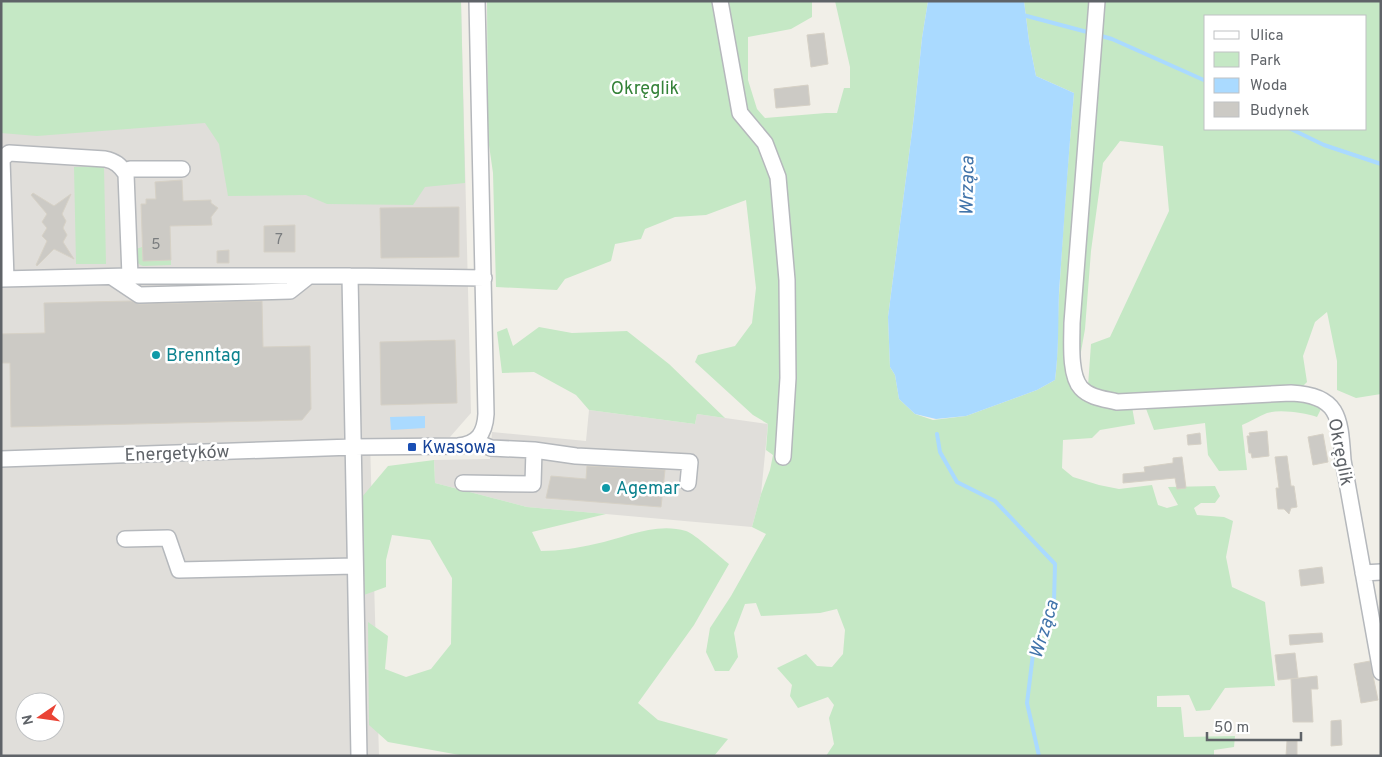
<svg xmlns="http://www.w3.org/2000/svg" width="1382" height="757" font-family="Overpass,sans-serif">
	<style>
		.industrial { fill: #e0deda; fill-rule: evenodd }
		.green { fill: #c5e8c5; fill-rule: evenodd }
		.water { fill: #aadaff }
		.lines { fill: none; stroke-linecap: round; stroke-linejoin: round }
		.stream { stroke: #aadaff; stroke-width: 4 }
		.building { fill: #cccac5; stroke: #d6d1c6 }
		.minor-casing { stroke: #b5b8bc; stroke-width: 18 }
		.minor { stroke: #fff; stroke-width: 15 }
		.culture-dot { fill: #0f9aa8; stroke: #fff; stroke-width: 2 }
		.transit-dot { fill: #1a4fb4; stroke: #fff; stroke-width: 2 }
		.labels { text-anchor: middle; stroke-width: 5; stroke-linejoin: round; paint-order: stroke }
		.number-label { font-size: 15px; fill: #7a7d7f }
		.park-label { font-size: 18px; fill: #348238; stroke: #fff }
		.culture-label { font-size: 18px; fill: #0d838f; stroke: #fff; text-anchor: start }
		.transit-label { font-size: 18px; fill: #164399; stroke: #fff; text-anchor: start }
		.street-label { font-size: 18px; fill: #5f6368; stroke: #fff }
		.water-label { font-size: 19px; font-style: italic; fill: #4174aa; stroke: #fff }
	</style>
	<rect width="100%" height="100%" fill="#f1efe8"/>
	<!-- industrial -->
	<path class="industrial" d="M1 1H461L471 413 450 437 370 441 379 756H1ZM25 702H55V732H25Z
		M589 410 695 424 697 414 768 424 761 494 752 527 527 507 435 483 434 460 490 459 492 432 586 441Z"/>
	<!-- green -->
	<path class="green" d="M1 1H461L465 183 425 187 413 205 327 204 306 195 228 196 219 144 205 123 37 136 1 133Z
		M487 1H812V17L791 29 748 37V80L757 109 765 118 826 113H837L844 88H850V67L835 1H928L922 38 914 116 888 317 890 367 895 375 899 399 915 414 933 420 966 416 1037 390 1055 380C1059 352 1057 324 1059 296 1063 228 1068 160 1074 93L1036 76 1029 41 1024 1H1381V394L1356 398 1337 390V361L1327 312 1315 322 1303 356 1307 382 1303 386 1130 395 1135 424 1100 430 1092 438 1063 440 1062 468 1073 477 1099 485 1119 489 1152 485 1158 505 1167 508 1178 505 1168 487 1215 486 1220 496 1215 503H1201L1194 508 1197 515 1224 517 1233 521 1226 557 1232 587 1265 602 1275 686 1225 688 1210 710 1196 711 1189 695 1157 696V707H1181L1184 737 1235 736 1234 747 1214 750V756H826L834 744 829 718 834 705 828 697 798 708 790 696 792 685 777 668 806 654 817 666 832 667 843 654 845 630 837 609 820 613 761 616 756 603 745 604 734 633 738 657 729 671H715L706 652 710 628 731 596 766 534 752 527 761 494 770 470 773 455 766 450 768 424 753 415 695 362 698 355 735 346 752 323 756 288 746 200 706 215 675 217 645 229 641 239 615 244 611 261 565 279 557 290 496 287 493 173 488 138ZM1206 16H1366V129H1206ZM1120 141 1163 146 1169 211 1110 337 1091 344 1088 386 1079 363 1085 329 1091 251 1103 163Z
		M104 166 106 264H76L74 167Z
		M142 247 143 261 171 260V265L143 266C136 264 135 258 133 250Z
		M539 327 572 333 627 331 669 364 725 418 697 414 695 424 589 410 576 395 534 372 502 373 497 332 507 328 513 346Z
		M1289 399 1314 403 1321 409 1317 417C1304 413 1281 409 1267 413 1259 416 1250 422 1242 425L1247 470 1219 471 1208 455 1205 423 1154 430 1145 406Z
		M434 460 435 483 527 507 606 514 532 532 541 551C560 551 577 548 595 544 625 538 655 522 686 531 695 534 720 557 729 564L694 625 638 703 658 720 728 739 714 756H465L388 742 369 725 368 622 388 636 385 669 406 677 431 669 451 644 452 578 430 540 392 535 386 560V587L364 595 362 497 388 466Z"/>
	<!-- water -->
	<path class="water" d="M928 1H1024L1029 41 1036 76 1074 93C1068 159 1064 225 1059 292 1058 321 1059 351 1055 380L1037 390 966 416 936 419 915 414 899 399 895 375 890 367 888 317 914 116 922 38Z
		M425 416V428L391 430 390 417Z"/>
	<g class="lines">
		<!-- stream -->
		<path class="stream" d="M1023 15 1091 33
			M1098 35 1112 39 1206 81
			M1291 129 1324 145 1381 164
			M937 434 940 452 957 482 995 501 1055 564 1054 601 1034 646 1027 703 1039 756"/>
	</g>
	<!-- building -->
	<path class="building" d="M824 33 828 64 811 67 807 35Z
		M808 85 810 105 776 108 774 89Z
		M182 180 183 201 211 200V203L218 208 211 217 212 225 170 226 171 260 143 261 141 204H146V199H156L155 182Z
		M33 193 54 206 71 194 62 214 66 221 63 228 67 235 63 242 74 259 54 249 37 266 36 265 47 241 42 236 47 228 42 222 47 214 31 195Z
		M459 207V257L381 258 380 208Z
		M295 225V252H264V226Z
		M229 250V263H217V251Z
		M131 301 139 304 262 301 263 347 310 346 311 409 302 420 11 427 10 363H1V334L45 333 44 303Z
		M455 340 457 403 381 405 380 342Z
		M1267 431 1269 456 1252 458 1251 453H1249L1247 436H1250L1249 433Z
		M1200 433 1201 444 1188 445 1187 435Z
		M1323 434 1328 462 1313 465 1308 437Z
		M1287 456 1291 486H1294L1297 507 1291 508 1289 514 1284 509H1278L1276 488H1279L1275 457Z
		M1182 457 1186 488 1177 489 1175 478 1123 483V474L1145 472 1144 467 1173 463V458Z
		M587 466 665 470 661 507 546 498 551 476 586 479Z
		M1322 567 1324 583 1301 586 1299 570Z
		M1322 633 1323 642 1290 645 1289 635Z
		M1295 653 1298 678 1278 680 1275 655Z
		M1370 661 1378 700 1361 703 1354 664Z
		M1317 676 1318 689H1311L1313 722H1293L1291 679Z
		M1341 720 1342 745 1331 746V721Z
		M1287 741H1297V756H1286Z"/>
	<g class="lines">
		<!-- minor casing -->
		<g class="minor-casing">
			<path id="minor" d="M720 1 740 113 765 143 778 177 787 280 788 378 783 457
				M1097 1 1072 323C1072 340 1069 375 1081 388 1090 398 1106 399 1117 402L1291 393C1340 395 1340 419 1343 460L1381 672
				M126 174 130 169H182
				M350 276 359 756
				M112 277 139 295 290 291 309 276
				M1 279 130 276H350L484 278
				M6 279 2 159 9 153 105 159C115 161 120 165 126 174L130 276
				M475 441 491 448 534 450 576 456 690 462 688 483
				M1 459 353 447 458 446C478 444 485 433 486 414L477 1
				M463 483 533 484 534 450
				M125 539 168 538 179 570 355 566
				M1363 573 1381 572"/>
		</g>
		<!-- minor -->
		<use href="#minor" class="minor"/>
	</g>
	<!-- markers -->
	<g class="culture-dot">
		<circle cx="156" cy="355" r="5"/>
		<circle cx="606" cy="488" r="5"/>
	</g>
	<rect class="transit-dot" x="407" y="442" width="10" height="10" rx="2.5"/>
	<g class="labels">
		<!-- number labels -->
		<g class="number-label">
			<text x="279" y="244">7</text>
			<text x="156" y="249">5</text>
		</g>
		<!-- park labels -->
		<g class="park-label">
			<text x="645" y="94">Okręglik</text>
		</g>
		<!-- culture labels -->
		<g class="culture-label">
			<text x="166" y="361">Brenntag</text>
			<text x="616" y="494">Agemar</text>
		</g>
		<!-- transit labels -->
		<g class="transit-label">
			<text x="422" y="453">Kwasowa</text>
		</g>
		<!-- street labels -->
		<g class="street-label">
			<text transform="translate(1341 452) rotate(79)" y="6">Okręglik</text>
			<text transform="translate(177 453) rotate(-2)" y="6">Energetyków</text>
		</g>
		<!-- water labels -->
		<g class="water-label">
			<text transform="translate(966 186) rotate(-89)" y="7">Wrząca</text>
			<text transform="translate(1043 629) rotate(-73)" y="7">Wrząca</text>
		</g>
	</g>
	<!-- border -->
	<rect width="1382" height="757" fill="none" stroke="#5f6368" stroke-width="5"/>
	<!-- legend -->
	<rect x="1204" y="15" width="162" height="115" fill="#ffffff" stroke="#bfc1c3"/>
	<rect x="1214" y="31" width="25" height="8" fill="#ffffff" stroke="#bfc1c3"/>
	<text x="1250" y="40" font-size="15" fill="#5f6368">Ulica</text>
	<rect x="1214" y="52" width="25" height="15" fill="#c5e8c5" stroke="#bfc1c3"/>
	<text x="1250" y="65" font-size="15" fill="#5f6368">Park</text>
	<rect x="1214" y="78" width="25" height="15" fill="#aadaff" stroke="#bfc1c3"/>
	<text x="1250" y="90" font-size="15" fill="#5f6368">Woda</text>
	<rect x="1214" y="102" width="25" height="15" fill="#cccac5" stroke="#bfc1c3"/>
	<text x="1250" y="115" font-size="15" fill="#5f6368">Budynek</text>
	<!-- north arrow -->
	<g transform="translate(40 717) rotate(257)"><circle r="24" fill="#ffffff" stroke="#bfc1c3"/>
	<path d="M0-4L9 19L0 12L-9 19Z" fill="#ea4335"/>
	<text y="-8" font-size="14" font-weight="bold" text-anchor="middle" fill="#5f6368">N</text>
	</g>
	<!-- scale -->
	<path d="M1207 732v8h94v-8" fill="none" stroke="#5f6368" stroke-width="2.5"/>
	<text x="1214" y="732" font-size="15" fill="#5f6368" stroke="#ffffff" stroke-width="4" paint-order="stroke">50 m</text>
</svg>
